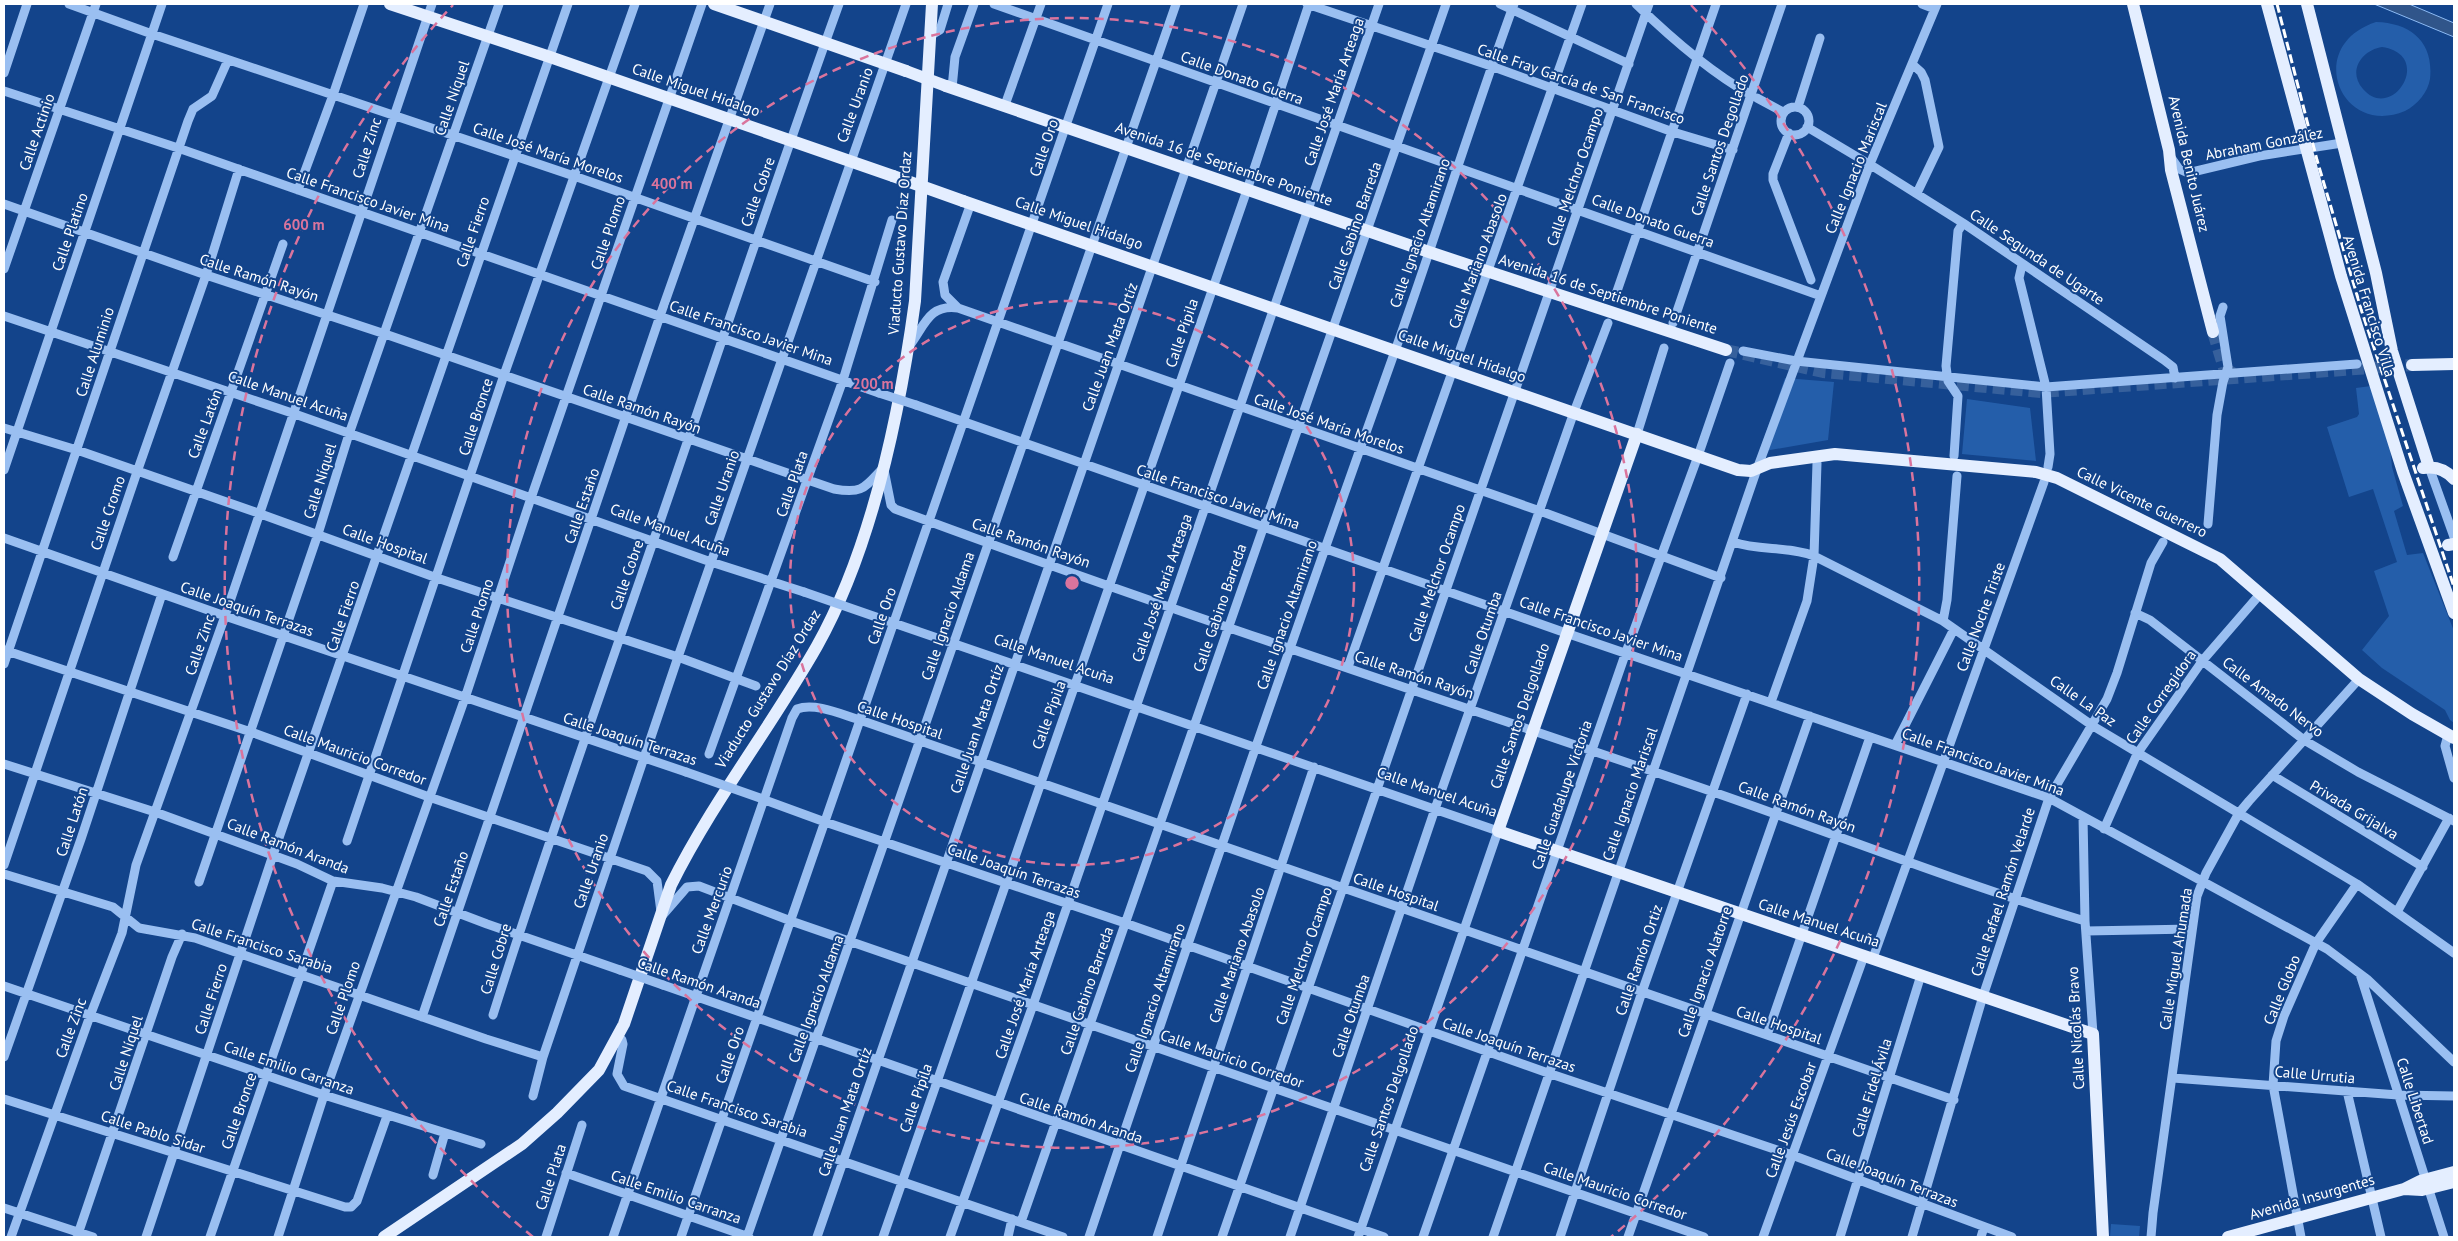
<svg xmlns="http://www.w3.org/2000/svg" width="2458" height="1241" font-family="'PT Sans',sans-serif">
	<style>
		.green { fill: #245eaa; fill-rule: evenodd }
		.water { fill: #30558a; stroke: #8cbaf4 }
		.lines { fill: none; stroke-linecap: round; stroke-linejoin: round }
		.major-tunnel { stroke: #36609c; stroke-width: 12; stroke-dasharray: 12 6; stroke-linecap: butt }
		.minor { stroke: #9abff1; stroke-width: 9 }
		.major { stroke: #e4eeff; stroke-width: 12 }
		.rail { stroke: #fff; stroke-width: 3; stroke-dasharray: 9 4; stroke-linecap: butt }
		.minor-bridge { stroke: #9abff1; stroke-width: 9 }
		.major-bridge { stroke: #e4eeff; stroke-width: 12 }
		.ring { fill: none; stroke: #da749d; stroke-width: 2.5; stroke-dasharray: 9 6 }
		.labels { text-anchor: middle; stroke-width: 4; stroke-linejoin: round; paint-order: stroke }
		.street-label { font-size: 15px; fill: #fff; stroke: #13448b }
		.centre { fill: #da749d; stroke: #13448b; stroke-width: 2.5 }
		.ring-label { font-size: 15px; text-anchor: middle; font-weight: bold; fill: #da749d; stroke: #13448b; stroke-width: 4; stroke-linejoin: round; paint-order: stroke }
	</style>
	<rect width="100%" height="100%" fill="#13448b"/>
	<!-- green -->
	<path class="green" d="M2376 22C2411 23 2434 42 2430 79 2428 92 2417 105 2405 111 2341 138 2303 46 2376 22ZM2382 47C2435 55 2392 123 2363 89 2347 71 2362 50 2382 47Z
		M1785 378 1834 382 1828 440 1759 452Z
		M2371 386 2390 446 2392 467 2403 506 2394 511 2407 555 2423 553 2454 631V723L2450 720 2445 710 2382 668 2362 650 2389 616 2374 571 2397 562 2373 489 2349 497 2327 427 2357 417 2359 414 2356 388Z
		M1967 399 2030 408 2036 461 1962 454Z
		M2111 1224 2140 1226 2139 1237H2110Z"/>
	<!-- water -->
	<path class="water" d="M2374 4H2409L2454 23V37Z"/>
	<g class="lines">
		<!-- major-tunnel -->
		<path class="major-tunnel" d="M2213 332 2224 368 2236 375
			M1726 350 1823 372 2041 392 2412 365"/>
		<!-- minor -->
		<path class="minor" d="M69 4 152 34 574 176 875 282
			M994 4 1821 296
			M1307 4 1491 66 1673 132 1733 150
			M1500 4 1629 64
			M1636 4C1670 37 1710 72 1751 95
			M1922 4 1935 9
			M930 36 940 30 948 4
			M1912 64 1921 72 1925 80 1939 147 1917 193
			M4 73 27 4
			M952 88 955 57 974 4
			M4 91 178 148 879 393
			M1757 98 1783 112
			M1005 105 1041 4
			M1798 107 1820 38
			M1781 121a14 14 0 1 1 28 0a14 14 0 1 1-28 0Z
			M1807 127 1864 161
			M1789 133 1773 174V180L1811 280
			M2170 156 2179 169 2188 173 2259 156 2342 143
			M1874 167 1963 223 2164 360 2173 367 2175 378
			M298 190 333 95 364 4
			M971 203 943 282 945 295 958 308 1540 511 1721 578
			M4 204 206 275 385 334 834 489C863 494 864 488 883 468
			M2022 265 2019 278 2046 387 2050 454 2048 467
			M4 269 96 4
			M1615 297 1716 4
			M4 316 292 413 711 562 804 592
			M1673 323 1782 4
			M910 345C925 325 929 304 958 308
			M1743 351 1796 361 2046 387 2357 364
			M916 405 1566 633 2049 798 2327 949 2367 979 2454 1062
			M4 428 77 450 258 513 437 578 678 657 756 686
			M1637 434 1664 348
			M1954 456 1958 396 1948 381 1946 366 1958 231 1963 223
			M2429 467 2454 537
			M4 470 162 4
			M884 470 891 505 895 509 928 521C1180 614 1436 697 1690 784 1822 829 1952 881 2085 921
			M2208 524 2217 415 2223 382 2228 367 2220 316 2223 307
			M4 538 225 616 686 772
			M1733 542C1759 551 1788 546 1814 556L1943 621 2093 726 2357 884 2454 953
			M173 557 283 244
			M2135 613 2150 620 2304 740 2358 772 2454 821
			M879 618 1498 831 1358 1237
			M1943 621 1947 600 1957 476
			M4 650 251 732 429 797 647 871 657 881 661 912
			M4 664 188 121 193 109 212 96 228 60
			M1348 667 1582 4
			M1771 702 1807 601 1814 556 1817 463
			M2448 735 2445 746 2454 778
			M1895 745 1954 629
			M709 754 843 380 892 220
			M4 764 155 812 297 864 333 881 382 888 416 897 487 924 620 970
			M2272 775 2423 867
			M762 799 825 822 1125 923 1548 1073 1792 1155 2012 1237
			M2083 817 2085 921 2093 1034
			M2104 829 2137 754 2203 660 2261 593
			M347 841 504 375 635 4
			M4 865 137 472 206 275 239 169
			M4 874 113 907 139 928 195 938 486 1039 543 1057
			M199 882 318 534 349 434 499 4
			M2397 912 2449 818
			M661 917 687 887 699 886 791 921 1704 1237
			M2086 931 2192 929
			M1873 958 2044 482
			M2360 974 2444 1237
			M663 985 1384 1237
			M4 986 324 1095 481 1144
			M493 1015C543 856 599 699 653 542 715 362 775 182 839 4
			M422 1017 660 316 770 4
			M1767 1035 1870 737
			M618 1036 622 1040 623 1044 617 1074 624 1086 1063 1237
			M4 1057 81 839 162 594
			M2173 1078 2398 1095 2454 1096
			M2347 1091 2381 1237
			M533 1096 543 1057 678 657 906 4
			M4 1099 345 1207H351L357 1201 387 1116
			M566 1173 749 1237
			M433 1175 445 1133
			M4 1208 93 1237
			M1021 1222 1446 4
			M11 1237 90 1016 122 933 136 865 225 616 432 4
			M77 1237 172 957 182 934
			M146 1237 273 855 568 4
			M210 1237 333 881
			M278 1237 324 1095 465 698 531 498 702 4
			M546 1237 582 1125
			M613 1237 792 718 797 709C815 702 843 715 860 720L1954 1100
			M681 1237 1108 4
			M747 1237 1176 4
			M817 1237 1243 4
			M883 1237 1247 190 1309 4
			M950 1237 1033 1005 1379 4
			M1008 1237 1012 1219
			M1089 1237C1188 941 1290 645 1395 351 1436 236 1472 119 1514 4
			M1157 1237 1314 767
			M1222 1237 1649 4
			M1290 1237 1435 809 1574 412 1608 323
			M1423 1237 1626 652 1698 456 1730 363
			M1493 1237 1757 469 1870 164 1937 4
			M1560 1237 1642 992 1747 694
			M1628 1237 1810 716
			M1763 1237 1864 956
			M1840 1237 1921 975
			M1912 1237 1983 996 2049 798 2107 699 2117 673 2151 563 2163 542
			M1981 1237 1984 1227
			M2151 1237 2153 1213 2197 896 2206 873 2239 813 2249 801 2359 679
			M2301 1237 2273 1085 2276 1041 2284 1016 2316 943 2357 884"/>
		<!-- major -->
		<path class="major" d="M390 4 550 57 893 176
			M714 4 906 71
			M2133 4 2169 150 2171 170 2213 332
			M2267 4 2341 276 2403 472 2454 613
			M2307 4 2376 273 2392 351 2429 467
			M946 86 1429 252 1726 350
			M963 201 1738 470 1751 471 1770 463 1835 454 2036 472 2057 478 2220 559 2359 679 2412 714 2454 738
			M2412 365 2454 364
			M1637 434 1498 831 2093 1034 2103 1237
			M2423 468C2435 466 2446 470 2454 479
			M2448 545 2454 544
			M2404 1189 2422 1190 2454 1182
			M384 1237 522 1144 557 1113 599 1070 624 1024 671 885C713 801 771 727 817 646 872 548 900 411 915 301L932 4
			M2228 1237 2404 1189 2420 1181 2454 1172"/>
		<!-- rail -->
		<path class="rail" d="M2277 4 2317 160 2362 312 2454 587"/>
		<!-- minor-bridge -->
		<path class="minor-bridge" d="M879 393 916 405
			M804 592 879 618
			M686 772 760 798
			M620 970 663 985"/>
		<!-- major-bridge -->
		<path class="major-bridge" d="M906 71 946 86
			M893 176 963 201"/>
	</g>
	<!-- distance rings -->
	<g class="ring">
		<circle cx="1072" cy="583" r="282"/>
		<circle cx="1072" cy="583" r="565"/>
		<path d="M533 1237A847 847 0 0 1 453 5M1691 5A847 847 0 0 1 1611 1237"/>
	</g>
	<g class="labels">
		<!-- street labels -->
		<g class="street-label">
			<text transform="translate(1242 78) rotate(20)" y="5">Calle Donato Guerra</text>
			<text transform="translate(1581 84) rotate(19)" y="5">Calle Fray García de San Francisco</text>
			<text transform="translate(696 90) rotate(19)" y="5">Calle Miguel Hidalgo</text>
			<text transform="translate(1334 92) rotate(-71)" y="5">Calle José María Arteaga</text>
			<text transform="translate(452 98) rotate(-71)" y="5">Calle Níquel</text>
			<text transform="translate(855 105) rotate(-70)" y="5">Calle Uranio</text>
			<text transform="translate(37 132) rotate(-71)" y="5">Calle Actinio</text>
			<text transform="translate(2264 144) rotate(-11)" y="5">Abraham González</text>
			<text transform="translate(1720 145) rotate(-71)" y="5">Calle Santos Degollado</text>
			<text transform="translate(367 148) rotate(-72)" y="5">Calle Zinc</text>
			<text transform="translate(1044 148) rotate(-71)" y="5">Calle Oro</text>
			<text transform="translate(548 153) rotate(19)" y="5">Calle José María Morelos</text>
			<text transform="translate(1224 164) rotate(19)" y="5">Avenida 16 de Septiembre Poniente</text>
			<text transform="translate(2189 164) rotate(77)" y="5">Avenida Benito Juárez</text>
			<text transform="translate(1856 168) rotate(-68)" y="5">Calle Ignacio Mariscal</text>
			<text transform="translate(1575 177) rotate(-71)" y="5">Calle Melchor Ocampo</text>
			<text transform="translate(758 192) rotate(-70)" y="5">Calle Cobre</text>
			<text transform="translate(368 200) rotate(19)" y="5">Calle Francisco Javier Mina</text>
			<text transform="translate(1653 221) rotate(20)" y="5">Calle Donato Guerra</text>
			<text transform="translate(1079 223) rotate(19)" y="5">Calle Miguel Hidalgo</text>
			<text transform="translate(1355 226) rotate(-71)" y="5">Calle Gabino Barreda</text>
			<text transform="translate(70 232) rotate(-71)" y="5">Calle Platino</text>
			<text transform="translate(473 232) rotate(-71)" y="5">Calle Fierro</text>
			<text transform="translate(608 233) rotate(-71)" y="5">Calle Plomo</text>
			<text transform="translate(1420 233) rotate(-71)" y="5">Calle Ignacio Altamirano</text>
			<text transform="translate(900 243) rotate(-86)" y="5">Viaducto Gustavo Díaz Ordaz</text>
			<text transform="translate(2037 257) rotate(34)" y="5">Calle Segunda de Ugarte</text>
			<text transform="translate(1478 261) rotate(-70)" y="5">Calle Mariano Abasolo</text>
			<text transform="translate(259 278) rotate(18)" y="5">Calle Ramón Rayón</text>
			<text transform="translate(1608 294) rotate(18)" y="5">Avenida 16 de Septiembre Poniente</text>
			<text transform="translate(2369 306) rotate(73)" y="5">Avenida Francisco Villa</text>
			<text transform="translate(751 333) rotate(19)" y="5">Calle Francisco Javier Mina</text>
			<text transform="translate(1182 333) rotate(-71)" y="5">Calle Pípila</text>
			<text transform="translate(1110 347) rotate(-70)" y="5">Calle Juan Mata Ortíz</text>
			<text transform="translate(95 352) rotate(-72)" y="5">Calle Aluminio</text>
			<text transform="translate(1462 356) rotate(19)" y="5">Calle Miguel Hidalgo</text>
			<text transform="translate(288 396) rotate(19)" y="5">Calle Manuel Acuña</text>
			<text transform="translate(642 409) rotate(19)" y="5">Calle Ramón Rayón</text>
			<text transform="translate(476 417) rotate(-72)" y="5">Calle Bronce</text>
			<text transform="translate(205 424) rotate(-70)" y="5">Calle Latón</text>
			<text transform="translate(1329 424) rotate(19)" y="5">Calle José María Morelos</text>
			<text transform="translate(320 481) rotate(-73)" y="5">Calle Níquel</text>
			<text transform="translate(792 484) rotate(-71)" y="5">Calle Plata</text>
			<text transform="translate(722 488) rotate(-71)" y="5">Calle Uranio</text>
			<text transform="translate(1218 497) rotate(19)" y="5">Calle Francisco Javier Mina</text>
			<text transform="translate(2142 502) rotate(26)" y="5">Calle Vicente Guerrero</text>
			<text transform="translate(582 506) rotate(-71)" y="5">Calle Estaño</text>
			<text transform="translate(108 513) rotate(-71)" y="5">Calle Cromo</text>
			<text transform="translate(670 530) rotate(20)" y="5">Calle Manuel Acuña</text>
			<text transform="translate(1031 543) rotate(19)" y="5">Calle Ramón Rayón</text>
			<text transform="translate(385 544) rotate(20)" y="5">Calle Hospital</text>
			<text transform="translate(1437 573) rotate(-71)" y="5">Calle Melchor Ocampo</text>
			<text transform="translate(627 575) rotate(-71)" y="5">Calle Cobre</text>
			<text transform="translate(1162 588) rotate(-71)" y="5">Calle José María Arteaga</text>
			<text transform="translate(1220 608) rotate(-71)" y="5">Calle Gabino Barreda</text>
			<text transform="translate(247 609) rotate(19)" y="5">Calle Joaquín Terrazas</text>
			<text transform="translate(1287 615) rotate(-71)" y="5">Calle Ignacio Altamirano</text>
			<text transform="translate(343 616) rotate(-71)" y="5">Calle Fierro</text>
			<text transform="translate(477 616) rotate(-72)" y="5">Calle Plomo</text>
			<text transform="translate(882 616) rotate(-71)" y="5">Calle Oro</text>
			<text transform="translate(948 616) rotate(-71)" y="5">Calle Ignacio Aldama</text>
			<text transform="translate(1981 617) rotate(-70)" y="5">Calle Noche Triste</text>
			<text transform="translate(1601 629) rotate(19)" y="5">Calle Francisco Javier Mina</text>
			<text transform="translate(1483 633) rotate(-71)" y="5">Calle Otumba</text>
			<text transform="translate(200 645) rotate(-71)" y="5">Calle Zinc</text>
			<text transform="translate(1054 659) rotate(19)" y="5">Calle Manuel Acuña</text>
			<text transform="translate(1414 675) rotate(18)" y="5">Calle Ramón Rayón</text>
			<text transform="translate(768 689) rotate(-58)" y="5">Viaducto Gustavo Díaz Ordaz</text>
			<text transform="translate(2161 697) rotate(-55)" y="5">Calle Corregidora</text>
			<text transform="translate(2273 697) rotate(37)" y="5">Calle Amado Nervo</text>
			<text transform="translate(2083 701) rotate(35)" y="5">Calle La Paz</text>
			<text transform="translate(1049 715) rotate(-70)" y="5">Calle Pípila</text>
			<text transform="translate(1520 716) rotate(-71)" y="5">Calle Santos Delgollado</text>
			<text transform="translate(900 720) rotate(19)" y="5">Calle Hospital</text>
			<text transform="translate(977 729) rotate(-71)" y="5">Calle Juan Mata Ortíz</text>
			<text transform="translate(630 739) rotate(18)" y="5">Calle Joaquín Terrazas</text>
			<text transform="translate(355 755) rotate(20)" y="5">Calle Mauricio Corredor</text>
			<text transform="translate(1983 762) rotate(20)" y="5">Calle Francisco Javier Mina</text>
			<text transform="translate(1437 792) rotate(19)" y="5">Calle Manuel Acuña</text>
			<text transform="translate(1630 794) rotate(-71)" y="5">Calle Ignacio Mariscal</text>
			<text transform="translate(1562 795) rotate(-71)" y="5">Calle Guadalupe Victoria</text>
			<text transform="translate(1797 807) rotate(20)" y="5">Calle Ramón Rayón</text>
			<text transform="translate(2354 810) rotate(31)" y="5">Privada Grijalva</text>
			<text transform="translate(72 822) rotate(-72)" y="5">Calle Latón</text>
			<text transform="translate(288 846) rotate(21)" y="5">Calle Ramón Aranda</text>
			<text transform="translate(591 871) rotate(-71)" y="5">Calle Uranio</text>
			<text transform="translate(1014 871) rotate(19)" y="5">Calle Joaquín Terrazas</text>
			<text transform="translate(451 889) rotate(-71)" y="5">Calle Estaño</text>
			<text transform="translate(1396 892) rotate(19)" y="5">Calle Hospital</text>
			<text transform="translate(2003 892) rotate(-72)" y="5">Calle Rafael Ramón Velarde</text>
			<text transform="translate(712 910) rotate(-70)" y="5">Calle Mercurio</text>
			<text transform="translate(1819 923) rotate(18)" y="5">Calle Manuel Acuña</text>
			<text transform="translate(262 946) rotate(18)" y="5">Calle Francisco Sarabia</text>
			<text transform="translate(1237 955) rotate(-71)" y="5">Calle Mariano Abasolo</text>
			<text transform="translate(1304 956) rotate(-71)" y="5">Calle Melchor Ocampo</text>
			<text transform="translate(496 959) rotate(-73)" y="5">Calle Cobre</text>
			<text transform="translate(2176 959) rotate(-81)" y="5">Calle Miguel Ahumada</text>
			<text transform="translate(1639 960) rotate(-71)" y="5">Calle Ramón Ortiz</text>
			<text transform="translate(1705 972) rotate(-71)" y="5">Calle Ignacio Alatorre</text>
			<text transform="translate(699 983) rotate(19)" y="5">Calle Ramón Aranda</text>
			<text transform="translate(1025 985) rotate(-71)" y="5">Calle José María Arteaga</text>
			<text transform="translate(2282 990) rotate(-68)" y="5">Calle Globo</text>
			<text transform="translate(1087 991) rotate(-71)" y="5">Calle Gabino Barreda</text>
			<text transform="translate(343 998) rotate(-71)" y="5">Calle Plomo</text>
			<text transform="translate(1155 998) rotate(-71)" y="5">Calle Ignacio Altamirano</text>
			<text transform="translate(211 999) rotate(-72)" y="5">Calle Fierro</text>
			<text transform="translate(816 999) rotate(-70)" y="5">Calle Ignacio Aldama</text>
			<text transform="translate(1351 1016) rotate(-71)" y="5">Calle Otumba</text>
			<text transform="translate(1779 1025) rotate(19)" y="5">Calle Hospital</text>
			<text transform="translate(71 1028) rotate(-70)" y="5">Calle Zinc</text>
			<text transform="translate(2076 1028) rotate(-93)" y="5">Calle Nicolás Bravo</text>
			<text transform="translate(1509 1045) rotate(19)" y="5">Calle Joaquín Terrazas</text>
			<text transform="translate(126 1053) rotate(-72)" y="5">Calle Níquel</text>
			<text transform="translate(730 1055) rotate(-71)" y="5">Calle Oro</text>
			<text transform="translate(1232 1059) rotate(19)" y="5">Calle Mauricio Corredor</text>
			<text transform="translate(289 1068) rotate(19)" y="5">Calle Emilio Carranza</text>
			<text transform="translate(2315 1075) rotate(5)" y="5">Calle Urrutia</text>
			<text transform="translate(1872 1088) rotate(-73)" y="5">Calle Fidel Ávila</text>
			<text transform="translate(916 1098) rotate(-71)" y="5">Calle Pípila</text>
			<text transform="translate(1389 1099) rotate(-71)" y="5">Calle Santos Delgollado</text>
			<text transform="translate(2415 1101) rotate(72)" y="5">Calle Libertad</text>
			<text transform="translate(737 1109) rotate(19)" y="5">Calle Francisco Sarabia</text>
			<text transform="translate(239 1111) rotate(-71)" y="5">Calle Bronce</text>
			<text transform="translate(845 1112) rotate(-71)" y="5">Calle Juan Mata Ortíz</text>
			<text transform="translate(1081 1118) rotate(19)" y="5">Calle Ramón Aranda</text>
			<text transform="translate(1791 1120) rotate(-70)" y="5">Calle Jesús Escobar</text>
			<text transform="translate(153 1132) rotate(18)" y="5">Calle Pablo Sidar</text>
			<text transform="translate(551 1177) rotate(-72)" y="5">Calle Plata</text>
			<text transform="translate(1892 1178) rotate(21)" y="5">Calle Joaquín Terrazas</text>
			<text transform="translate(1615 1191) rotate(19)" y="5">Calle Mauricio Corredor</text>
			<text transform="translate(676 1197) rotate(19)" y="5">Calle Emilio Carranza</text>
			<text transform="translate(2312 1197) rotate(-16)" y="5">Avenida Insurgentes</text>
		</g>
	</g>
	<circle cx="1072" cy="583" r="8" class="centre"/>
	<g class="ring-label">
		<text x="672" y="189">400 m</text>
		<text x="304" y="230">600 m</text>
		<text x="873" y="389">200 m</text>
	</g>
	<!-- border -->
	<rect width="2458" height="1241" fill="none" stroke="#ffffff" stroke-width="10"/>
</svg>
